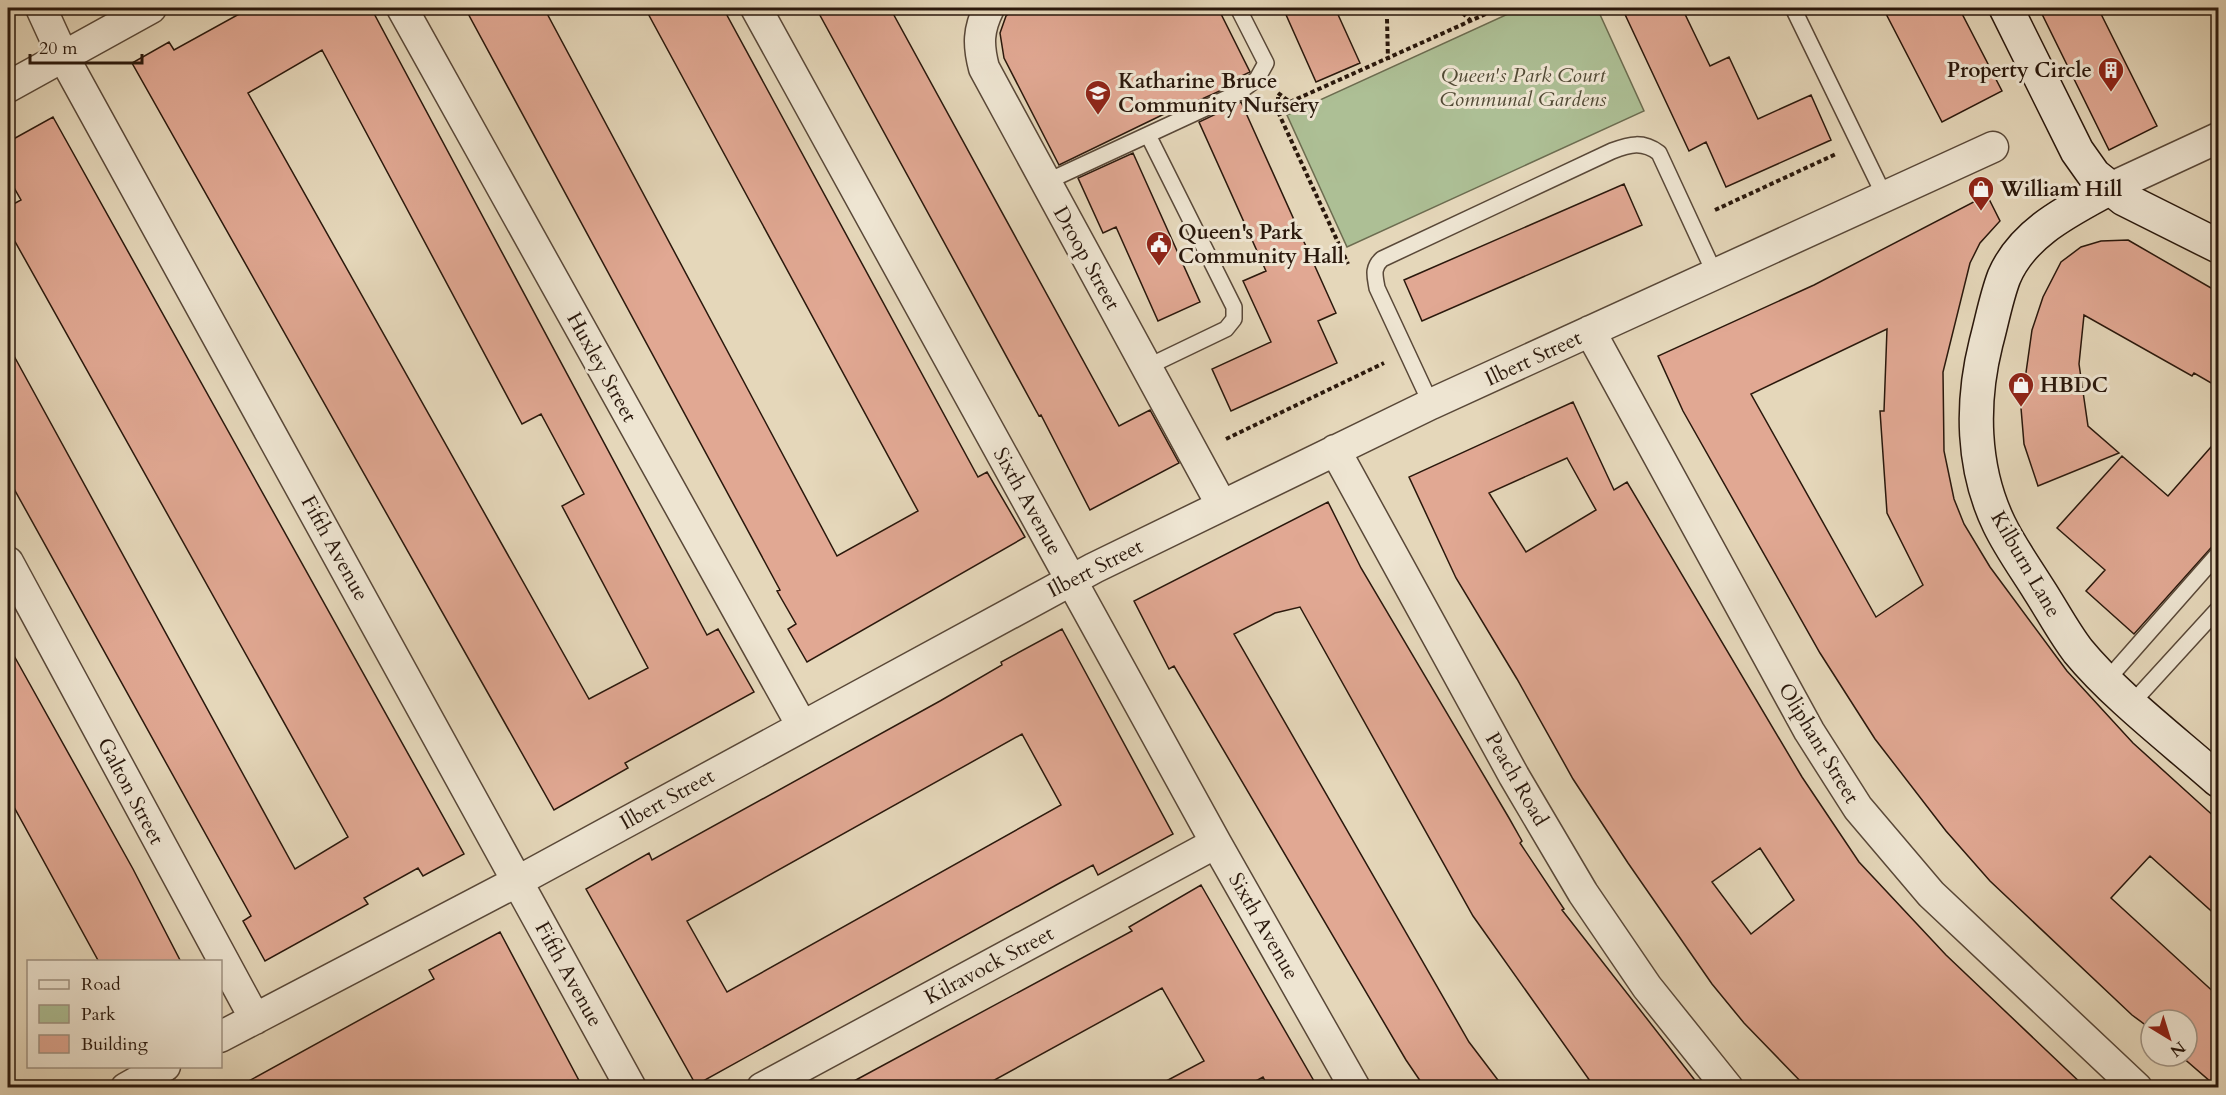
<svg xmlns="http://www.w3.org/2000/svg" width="2226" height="1095" font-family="Cardo,serif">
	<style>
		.green { fill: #adbf95; stroke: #6c6c50; stroke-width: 1.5 }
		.building { fill: #e1a893; stroke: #2a180c; stroke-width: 1.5; fill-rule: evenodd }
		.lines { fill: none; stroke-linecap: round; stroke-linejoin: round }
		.service-casing { stroke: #594838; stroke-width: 18 }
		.minor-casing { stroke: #594838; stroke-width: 33 }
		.secondary-casing { stroke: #2a180c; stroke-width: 36 }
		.path { stroke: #2a180c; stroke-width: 4; stroke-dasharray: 4.5 3; stroke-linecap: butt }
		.service { stroke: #eee5d2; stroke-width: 15 }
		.minor { stroke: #eee5d2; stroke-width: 30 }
		.secondary { stroke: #eee5d2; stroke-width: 33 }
		.labels { text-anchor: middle; stroke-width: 6; stroke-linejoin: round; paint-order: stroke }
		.poi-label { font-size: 21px; font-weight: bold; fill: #2a180c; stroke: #eee5d2; text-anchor: start }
		.park-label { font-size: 21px; font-style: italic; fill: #514a35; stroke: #eee5d2 }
		.street-label { font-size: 21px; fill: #2a180c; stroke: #eee5d2 }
	</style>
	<rect width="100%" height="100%" fill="#e5d7ba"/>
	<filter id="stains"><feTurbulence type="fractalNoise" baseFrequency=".00333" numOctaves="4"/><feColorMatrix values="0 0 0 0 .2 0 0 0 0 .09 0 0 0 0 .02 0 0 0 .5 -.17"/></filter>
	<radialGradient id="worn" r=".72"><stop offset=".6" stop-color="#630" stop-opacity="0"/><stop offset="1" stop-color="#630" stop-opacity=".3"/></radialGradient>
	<!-- green -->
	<path class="green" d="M1521 8H1597L1644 111 1347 247 1287 115Z"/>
	<!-- building -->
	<path class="building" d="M250 8H371L707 635 718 629 754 692 625 763 628 768 554 810 132 63 169 42 174 50ZM322 50 522 424 541 414 584 494 562 506 648 668 589 699 248 93Z
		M465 8H544L837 556 918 511 645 8H723L978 477 987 472 1025 537 807 662 788 629 796 624 777 591 780 590Z
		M816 8H890L1119 426 1150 410 1179 463 1090 510 1041 415 1039 416Z
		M1015 8H1218L1250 72 1231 81 1233 85 1191 104 1189 102 1059 165 1004 58 1000 33 1006 16Z
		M1283 8H1335L1360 63 1316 82Z
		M1622 8H1682L1710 66 1729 57 1758 119 1811 95 1831 140 1726 187 1706 142 1689 151Z
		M1883 8H1959L2002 91 1942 122Z
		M2039 8H2098L2157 126 2109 150Z
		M1241 102 1336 313 1318 321 1337 363 1231 411 1212 369 1271 342 1243 281 1266 271 1199 122Z
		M53 117 464 854 423 876 418 868 364 898 368 904 265 961 243 921 251 916 8 478V345L295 869 348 837 8 229V207L21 200 8 177V142Z
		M1133 153 1200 302 1158 321 1116 227 1103 233 1078 178Z
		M1624 184 1642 225 1422 321 1404 280Z
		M1987 195 2000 221 1980 243 1970 263 1943 372 1944 451 1954 499 1964 524 1990 567 2067 671 2133 743 2218 820V917L2150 856 2111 898 2218 996V1088L2181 1056H2187V1020H2151V1029L2132 1015 1990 881 1946 831 1875 739 1820 653 1683 411 1658 356 1814 285ZM1887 329 1884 411H1880L1887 513 1923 585 1876 617 1751 394Z
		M2128 240 2218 292V387L2194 373 2192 376 2084 315 2079 364 2088 426 2119 453 2038 486 2024 444 2021 408 2032 330 2043 297 2061 262 2081 247 2101 241Z
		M1573 402 1614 490 1627 482 1802 777 1859 862 1946 955 2086 1088H1807L1744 1023 1712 984 1628 863 1573 779 1517 679 1456 578 1409 477ZM1567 458 1596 510 1526 552 1489 493ZM1760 848 1794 900 1751 934 1712 882Z
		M2218 439V540L2134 634 2086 591 2105 570 2057 528 2122 456 2168 496Z
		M1328 502 1361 568 1509 818 1522 841 1520 843 1564 909 1562 910 1701 1088H1595L1473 916 1300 607 1275 613 1234 634 1469 1042 1504 1088H1425L1406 1060 1174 666 1169 669 1134 601Z
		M1062 629 1173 834 1098 875 1093 865 1058 884 696 1085 586 889 649 853 652 860 940 701 1002 665 1001 662ZM1022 734 1061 805 727 992 687 921Z
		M8 645 133 869 181 962H99L8 796Z
		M1201 885 1318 1088H1269L1263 1077 1243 1088H1153L1204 1061 1162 988 980 1088H841L1132 931 1129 927Z
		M500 932 583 1088H236L434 979 429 970Z"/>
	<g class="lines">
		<!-- service casing -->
		<g class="service-casing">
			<path id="service" d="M1793 8 1885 197
				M1046 182 1238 93 1257 79 1266 63 1238 8
				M1147 367 1226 329 1234 319V307L1148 135
				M1431 404 1377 288C1375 276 1372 268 1382 259L1612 151C1630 144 1643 141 1659 153L1715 274
				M2107 680 2218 554
				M2132 703 2218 609"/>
		</g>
		<!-- minor casing -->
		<g class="minor-casing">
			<path id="minor" d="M41 8 63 56 631 1088
				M402 8 802 726
				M756 8 1216 843 1355 1088
				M989 8C978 30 978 45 984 68L1221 504
				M8 87 151 8
				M2110 188 2218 138
				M1590 331 1809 731 1858 808 1931 894 2137 1088
				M1335 450 1514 776 1583 893 1647 987 1728 1088
				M8 562 255 1019
				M220 1037 518 881 1094 568 1431 404 1993 147
				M126 1088 165 1066
				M762 1088 1216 843"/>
		</g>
		<!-- secondary casing -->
		<g class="secondary-casing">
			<path id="secondary" d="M2006 8 2077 151 2094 175 2124 199 2218 246
				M2110 188C2070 210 2023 232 2004 277 1996 298 1992 321 1986 343 1971 403 1972 468 1999 524 2010 547 2026 569 2039 590 2052 610 2064 633 2078 651 2115 696 2174 741 2218 780"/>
		</g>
		<!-- path -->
		<path class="path" d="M1457 8 1470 20
			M1387 19 1388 60
			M1278 93 1290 102 1499 8
			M1278 97 1279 114 1348 264
			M1715 210 1836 154
			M1226 439 1384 363"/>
		<!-- service -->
		<use href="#service" class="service"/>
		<!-- minor -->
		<use href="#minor" class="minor"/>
		<!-- secondary -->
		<use href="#secondary" class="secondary"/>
	</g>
	<!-- icons -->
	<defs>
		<g id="building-pin" transform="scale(1.35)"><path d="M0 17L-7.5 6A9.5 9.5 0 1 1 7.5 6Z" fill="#8f2418" stroke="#eee5d2"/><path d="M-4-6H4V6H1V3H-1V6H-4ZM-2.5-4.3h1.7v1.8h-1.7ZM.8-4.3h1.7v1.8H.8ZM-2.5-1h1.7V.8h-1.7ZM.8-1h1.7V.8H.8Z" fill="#fff"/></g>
		<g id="school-pin" transform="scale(1.35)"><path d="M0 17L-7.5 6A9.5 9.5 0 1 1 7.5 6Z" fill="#8f2418" stroke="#eee5d2"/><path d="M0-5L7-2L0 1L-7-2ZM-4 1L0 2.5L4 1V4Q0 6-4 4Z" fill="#fff"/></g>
		<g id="shop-pin" transform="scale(1.35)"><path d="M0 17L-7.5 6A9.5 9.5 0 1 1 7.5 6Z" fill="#8f2418" stroke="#eee5d2"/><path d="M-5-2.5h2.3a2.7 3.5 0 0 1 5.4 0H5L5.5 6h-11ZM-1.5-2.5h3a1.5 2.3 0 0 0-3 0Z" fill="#fff"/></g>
		<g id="civic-pin" transform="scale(1.35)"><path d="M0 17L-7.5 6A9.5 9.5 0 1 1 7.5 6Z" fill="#8f2418" stroke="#eee5d2"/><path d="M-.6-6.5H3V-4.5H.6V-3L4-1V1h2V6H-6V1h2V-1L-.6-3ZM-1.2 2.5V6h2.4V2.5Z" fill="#fff"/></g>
	</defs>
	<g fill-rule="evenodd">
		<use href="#building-pin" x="2111" y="70"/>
		<use href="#school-pin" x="1098" y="93"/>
		<use href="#shop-pin" x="1981" y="189"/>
		<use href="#civic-pin" x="1159" y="244"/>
		<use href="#shop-pin" x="2021" y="385"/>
	</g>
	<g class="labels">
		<!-- poi labels -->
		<g class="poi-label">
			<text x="2092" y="77" text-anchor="end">Property Circle</text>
			<text x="1118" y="88">Katharine Bruce<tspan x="1118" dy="24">Community Nursery</tspan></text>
			<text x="2000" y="196">William Hill</text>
			<text x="1178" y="239">Queen's Park<tspan x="1178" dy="24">Community Hall</tspan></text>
			<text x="2040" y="392">HBDC</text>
		</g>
		<!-- park labels -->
		<g class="park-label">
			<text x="1523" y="82">Queen's Park Court<tspan x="1523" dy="24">Communal Gardens</tspan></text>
		</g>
		<!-- street labels -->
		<g class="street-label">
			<text transform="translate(1087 258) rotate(61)" y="7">Droop Street</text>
			<text transform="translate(1533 358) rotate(-25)" y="7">Ilbert Street</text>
			<text transform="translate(602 367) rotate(61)" y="7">Huxley Street</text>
			<text transform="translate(1028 501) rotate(61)" y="7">Sixth Avenue</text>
			<text transform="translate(335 548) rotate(61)" y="7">Fifth Avenue</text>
			<text transform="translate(2026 564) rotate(60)" y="7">Kilburn Lane</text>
			<text transform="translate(1095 568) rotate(-27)" y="7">Ilbert Street</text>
			<text transform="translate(1819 743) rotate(59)" y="7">Oliphant Street</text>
			<text transform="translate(1517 779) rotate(60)" y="7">Peach Road</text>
			<text transform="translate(131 791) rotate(62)" y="7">Galton Street</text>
			<text transform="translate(667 799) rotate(-29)" y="7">Ilbert Street</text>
			<text transform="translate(1264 926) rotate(60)" y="7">Sixth Avenue</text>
			<text transform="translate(989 965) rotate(-28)" y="7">Kilravock Street</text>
			<text transform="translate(569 974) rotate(61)" y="7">Fifth Avenue</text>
		</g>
	</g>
	<!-- margin -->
	<rect width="2226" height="1095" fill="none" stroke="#e5d7ba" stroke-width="30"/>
	<rect x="9" y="9" width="2208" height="1077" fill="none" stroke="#2a180c" stroke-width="3"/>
	<rect x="15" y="15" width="2196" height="1065" fill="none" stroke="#2a180c" stroke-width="1.5"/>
	<!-- legend -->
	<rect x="27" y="960" width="195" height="108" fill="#eee5d2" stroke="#a09383" stroke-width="1.5"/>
	<rect x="39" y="980" width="30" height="9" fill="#eee5d2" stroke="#a09383" stroke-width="1.5"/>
	<text x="81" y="990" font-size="18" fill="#2a180c">Road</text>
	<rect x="39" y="1005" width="30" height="18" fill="#adbf95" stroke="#a09383" stroke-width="1.5"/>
	<text x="81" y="1020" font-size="18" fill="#2a180c">Park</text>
	<rect x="39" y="1035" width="30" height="18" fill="#e1a893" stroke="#a09383" stroke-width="1.5"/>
	<text x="81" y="1050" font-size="18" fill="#2a180c">Building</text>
	<!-- north arrow -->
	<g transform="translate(2169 1038) rotate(142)"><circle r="28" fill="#eee5d2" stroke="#a09383" stroke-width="1.5"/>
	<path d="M0-4.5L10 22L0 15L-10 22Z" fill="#8f2418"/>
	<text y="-9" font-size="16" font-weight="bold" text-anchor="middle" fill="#2a180c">N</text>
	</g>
	<!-- scale -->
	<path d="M30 54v9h112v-9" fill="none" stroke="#2a180c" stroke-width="3"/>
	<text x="39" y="54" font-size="18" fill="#2a180c" stroke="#eee5d2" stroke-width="4.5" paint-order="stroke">20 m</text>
	<rect width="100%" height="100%" filter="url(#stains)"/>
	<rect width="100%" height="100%" fill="url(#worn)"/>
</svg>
